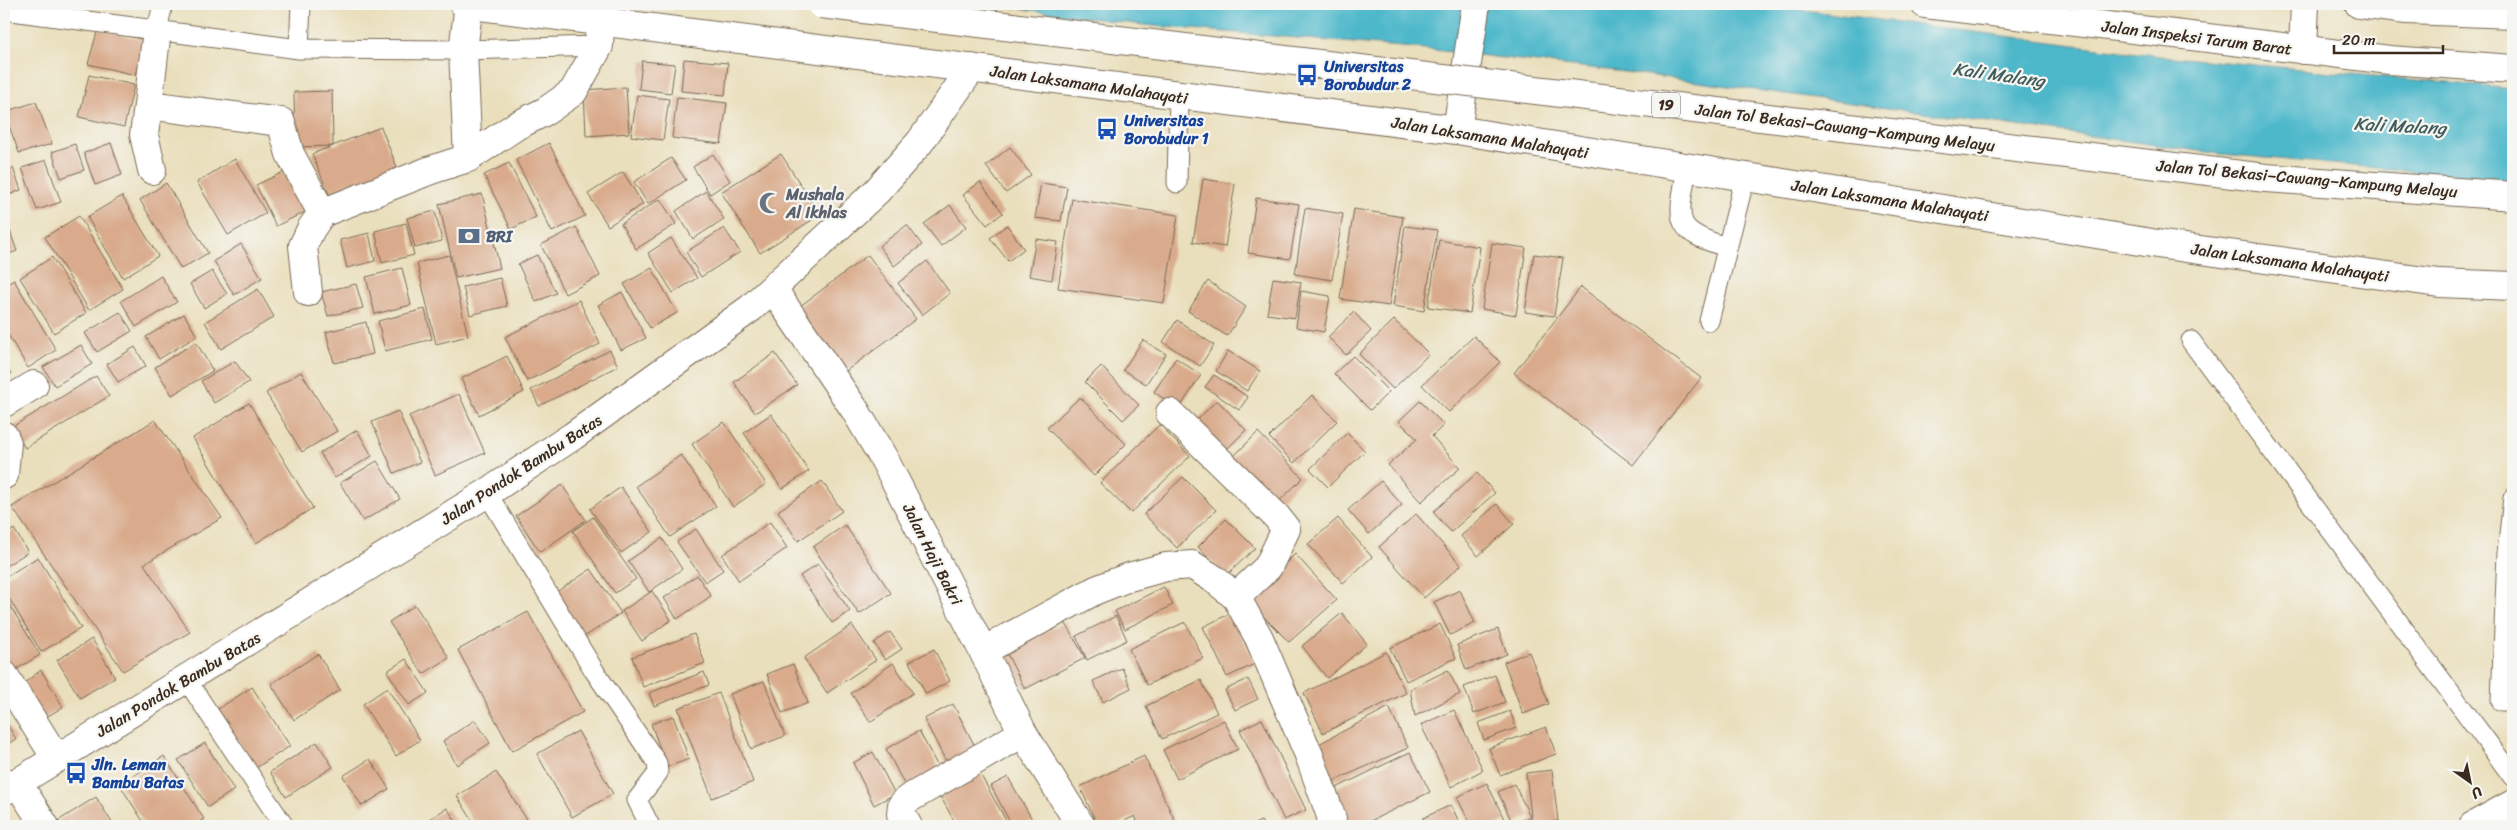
<svg xmlns="http://www.w3.org/2000/svg" width="2517" height="830" font-family="Sriracha,sans-serif">
	<style>
		.water { fill: #4db8ca; stroke: #447174 }
		.building { fill: #d9ab8c }
		.lines { fill: none; stroke-linecap: round; stroke-linejoin: round }
		.lane-casing { stroke: #786955; stroke-width: 21 }
		.street-casing { stroke: #786955; stroke-width: 30 }
		.secondary-casing { stroke: #786955; stroke-width: 30 }
		.primary-casing { stroke: #786955; stroke-width: 30 }
		.highway-casing { stroke: #786955; stroke-width: 30 }
		.lane { stroke: #fff; stroke-width: 19 }
		.street { stroke: #fff; stroke-width: 28 }
		.secondary { stroke: #fff; stroke-width: 28 }
		.primary { stroke: #fff; stroke-width: 28 }
		.highway { stroke: #fff; stroke-width: 28 }
		.highway-bridge-casing { stroke: #786955; stroke-width: 30; stroke-linecap: butt }
		.highway-bridge { stroke: #fff; stroke-width: 28 }
		.labels { text-anchor: middle; stroke-width: 4.5; stroke-linejoin: round; paint-order: stroke }
		.shield { fill: #f6f6f2; stroke: #73675e; stroke-width: 1 }
		.shield-label { font-size: 15px; font-weight: bold; fill: #3b2a1e }
		.street-label { font-size: 16px; fill: #3b2a1e; stroke: #f6f6f2 }
		.transit-label { font-size: 16px; font-weight: bold; fill: #164399; stroke: #f6f6f2; text-anchor: start }
		.worship-label { font-size: 16px; font-weight: bold; fill: #5b616d; stroke: #f6f6f2; text-anchor: start }
		.service-label { font-size: 16px; font-weight: bold; fill: #4e5e75; stroke: #f6f6f2; text-anchor: start }
		.water-label { font-size: 18px; font-style: italic; fill: #415c5a; stroke: #f6f6f2 }
	</style>
	<rect width="100%" height="100%" fill="#f6f6f2"/>
	<filter id="ink" filterUnits="userSpaceOnUse"><feTurbulence type="fractalNoise" baseFrequency=".02" numOctaves="2"/><feDisplacementMap in="SourceGraphic" scale="10" xChannelSelector="R" yChannelSelector="G"/><feConvolveMatrix kernelMatrix="1 2 1 2 8 2 1 2 1" color-interpolation-filters="sRGB"/></filter>
	<filter id="wash" filterUnits="userSpaceOnUse"><feTurbulence type="fractalNoise" baseFrequency=".0096" numOctaves="4" result="noise"/><feDisplacementMap in="SourceGraphic" scale="20" xChannelSelector="R" yChannelSelector="G"/><feGaussianBlur stdDeviation="1.12" result="paint"/><feColorMatrix in="noise" values="0 0 0 0 0 0 0 0 0 0 0 0 0 0 0 0 0 1.4 0 .05"/><feComposite in="paint" operator="in"/></filter>
	<g filter="url(#wash)">
		<rect width="100%" height="100%" fill="#eadfbc"/>
		<!-- water -->
		<path class="water" d="M986 4H1756L2161 56 2513 89V180L2221 154 1633 73 1425 49 1143 25Z"/>
		<g id="blocks">
			<!-- building -->
			<path class="building" d="M98 29 145 40 136 75 88 64Z
				M684 59 728 63 725 95 681 91Z
				M642 61 675 64 671 93 639 89Z
				M89 75 134 85 124 127 79 117Z
				M626 87 629 133 586 136 584 90Z
				M332 91 333 146 295 147 294 92Z
				M637 95 669 99 663 140 631 136Z
				M677 97 727 103 721 144 672 138Z
				M36 102 52 144 19 153 4 112Z
				M381 127 398 170 330 197 312 154Z
				M111 143 122 175 95 185 84 153Z
				M549 143 585 216 552 232 516 160Z
				M4 144 10 162 4 164Z
				M75 144 84 170 61 178 52 152Z
				M1010 147 1031 175 1006 193 986 166Z
				M713 154 730 181 710 194 693 167Z
				M781 154 820 215 760 253 721 192Z
				M671 158 686 180 648 204 634 182Z
				M235 159 266 213 228 235 197 182Z
				M46 160 61 202 37 210 22 168Z
				M509 163 536 217 511 229 484 175Z
				M13 168 21 190 4 197V172Z
				M290 169 309 210 276 226 256 185Z
				M623 172 643 204 608 226 588 194Z
				M1203 179 1235 184 1225 247 1193 242Z
				M980 182 1003 213 987 225 963 195Z
				M166 183 208 253 181 269 140 200Z
				M1041 183 1067 187 1061 221 1035 218Z
				M706 191 724 219 693 239 676 211Z
				M482 194 500 268 456 278 439 204Z
				M122 196 158 256 123 278 87 217Z
				M1256 198 1299 204 1290 259 1248 253Z
				M660 199 676 224 636 249 621 224Z
				M1072 199 1178 215 1164 303 1058 288Z
				M950 205 966 227 941 246 924 224Z
				M1305 208 1343 214 1332 280 1295 274Z
				M1354 209 1403 217 1389 306 1340 299Z
				M435 211 442 241 415 248 407 218Z
				M4 214 17 251 4 256Z
				M79 216 123 289 89 310 45 237Z
				M406 223 414 255 382 263 375 231Z
				M907 225 922 245 894 266 879 246Z
				M1007 225 1024 249 1008 261 990 238Z
				M1405 226 1437 230 1424 311 1393 306Z
				M576 227 600 276 565 294 541 245Z
				M724 228 740 252 701 277 686 252Z
				M369 233 375 261 347 268 340 240Z
				M671 238 697 278 673 293 648 253Z
				M1036 239 1058 242 1052 280 1029 276Z
				M1439 240 1480 247 1470 313 1428 307Z
				M1492 243 1526 248 1516 315 1482 309Z
				M241 244 262 278 234 295 214 261Z
				M1534 254 1563 258 1554 316 1525 312Z
				M449 255 468 336 436 344 417 263Z
				M537 255 556 293 536 302 518 264Z
				M868 255 916 319 842 374 795 310Z
				M52 257 86 313 54 333 20 278Z
				M927 261 950 293 922 315 898 283Z
				M402 268 411 305 375 314 366 277Z
				M652 268 677 313 650 328 624 284Z
				M212 271 227 294 204 308 190 284Z
				M161 276 177 302 136 327 121 301Z
				M500 278 507 306 470 315 463 287Z
				M1273 278 1301 282 1295 318 1267 314Z
				M14 280 56 350 28 368 4 328V286Z
				M1208 281 1246 307 1227 336 1188 311Z
				M356 284 363 308 328 316 321 292Z
				M1581 287 1701 378 1633 465 1514 373Z
				M258 289 274 317 221 349 205 322Z
				M1301 291 1330 296 1324 332 1296 327Z
				M622 292 646 338 621 350 598 305Z
				M579 300 600 344 527 381 505 337Z
				M425 309 432 339 385 351 378 321Z
				M120 312 132 331 97 352 85 333Z
				M1354 312 1371 331 1346 355 1328 337Z
				M184 314 197 336 159 359 146 337Z
				M1177 320 1214 345 1200 366 1163 342Z
				M1394 320 1429 354 1393 389 1359 354Z
				M366 322 373 354 334 363 326 332Z
				M1474 336 1500 362 1449 412 1422 385Z
				M1143 340 1166 354 1146 384 1123 370Z
				M196 342 213 371 172 395 155 367Z
				M81 345 92 364 55 386 43 367Z
				M135 347 146 366 118 382 107 364Z
				M610 350 618 366 539 406 531 390Z
				M1228 351 1260 371 1247 391 1216 371Z
				M775 353 797 385 755 413 734 382Z
				M507 356 524 392 479 415 461 379Z
				M1353 356 1389 392 1370 410 1334 374Z
				M1176 358 1201 375 1179 409 1154 392Z
				M235 361 249 382 214 403 201 381Z
				M4 362 11 374 4 378Z
				M1101 366 1139 405 1123 420 1085 382Z
				M301 372 337 431 302 452 266 393Z
				M1214 375 1248 397 1239 410 1205 387Z
				M96 376 109 396 25 448 12 427Z
				M459 394 485 453 435 475 409 416Z
				M1312 395 1337 421 1294 463 1269 437Z
				M1080 397 1126 444 1094 476 1047 428Z
				M1217 400 1246 430 1218 458 1189 428Z
				M1420 401 1444 425 1432 436 1460 468 1421 502 1388 465 1417 439 1399 421Z
				M249 403 313 508 256 543 193 438Z
				M398 411 420 462 394 473 372 422Z
				M771 414 809 471 782 489 744 433Z
				M155 420 222 518 144 564 190 632 123 671 12 507Z
				M724 422 766 484 733 507 692 444Z
				M1159 425 1190 456 1131 513 1100 483Z
				M357 430 372 456 335 478 320 453Z
				M1258 432 1303 478 1271 509 1227 463Z
				M1347 433 1365 451 1328 487 1310 469Z
				M681 455 716 506 670 537 636 486Z
				M377 461 400 499 363 521 340 483Z
				M1477 473 1495 493 1451 532 1433 512Z
				M1183 477 1216 510 1177 548 1144 514Z
				M822 481 842 511 798 541 778 511Z
				M1381 481 1402 505 1369 534 1348 510Z
				M562 485 586 520 540 552 516 516Z
				M621 487 652 532 621 553 590 509Z
				M1497 504 1514 524 1478 556 1461 536Z
				M1416 514 1461 565 1424 598 1379 547Z
				M593 517 636 579 615 593 573 531Z
				M1338 518 1372 557 1343 583 1308 544Z
				M1226 519 1255 548 1226 576 1198 547Z
				M770 522 787 548 739 581 722 555Z
				M845 525 891 593 859 614 813 547Z
				M14 529 28 552 4 567V536Z
				M696 529 723 570 705 582 677 542Z
				M662 538 682 569 649 592 628 561Z
				M1295 554 1337 600 1289 642 1248 601Z
				M38 557 81 628 41 652 4 590V578Z
				M818 564 850 611 832 623 800 576Z
				M591 569 621 613 581 639 552 595Z
				M697 575 711 596 677 619 664 598Z
				M1164 587 1173 605 1125 629 1115 611Z
				M1460 590 1475 623 1450 635 1434 602Z
				M652 591 671 620 642 641 622 611Z
				M4 596 40 655 10 673 4 663Z
				M415 605 449 658 423 674 389 622Z
				M528 612 583 712 512 751 458 650Z
				M1231 613 1255 664 1227 677 1203 627Z
				M1342 613 1367 644 1327 678 1302 646Z
				M1116 616 1127 640 1087 660 1076 636Z
				M1065 622 1085 658 1025 689 1006 652Z
				M1185 622 1203 658 1147 685 1129 649Z
				M1440 624 1456 658 1406 681 1390 648Z
				M852 625 876 660 827 693 804 658Z
				M1498 629 1507 654 1466 670 1457 645Z
				M890 632 902 649 885 660 874 643Z
				M694 634 705 663 643 687 632 657Z
				M92 639 115 677 80 698 57 660Z
				M934 649 950 681 926 694 909 662Z
				M1386 652 1406 693 1323 733 1304 693Z
				M1529 652 1549 704 1523 714 1504 662Z
				M318 654 340 690 294 720 271 684Z
				M406 659 428 693 409 705 387 671Z
				M893 663 913 693 870 722 851 693Z
				M793 664 808 703 782 713 767 674Z
				M1122 668 1131 688 1103 702 1093 681Z
				M41 670 63 707 43 719 23 684Z
				M1448 670 1460 694 1415 716 1410 689Z
				M704 672 709 685 654 706 649 693Z
				M1495 675 1505 702 1474 714 1464 687Z
				M1248 679 1258 699 1235 710 1225 690Z
				M1201 680 1217 713 1162 739 1146 706Z
				M764 681 785 736 751 749 730 694Z
				M252 687 290 746 256 768 218 709Z
				M387 688 420 740 396 756 363 704Z
				M719 693 753 782 712 798 678 708Z
				M953 704 979 754 950 769 924 719Z
				M1389 707 1408 748 1329 783 1313 747Z
				M1454 710 1483 770 1451 787 1421 725Z
				M1510 711 1516 728 1484 740 1478 723Z
				M673 716 689 759 667 767 651 724Z
				M4 719 16 739 4 746Z
				M1262 719 1306 810 1284 820 1240 730Z
				M475 720 490 743 457 765 443 741Z
				M1224 720 1238 749 1177 779 1163 750Z
				M1546 727 1556 754 1500 775 1489 748Z
				M578 731 613 794 572 817 537 754Z
				M919 731 944 778 910 795 886 749Z
				M317 742 333 767 286 797 270 772Z
				M205 743 234 790 208 807 178 760Z
				M873 752 895 794 874 805 853 763Z
				M1410 752 1430 792 1360 826H1344L1328 792Z
				M164 756 204 819 193 826H146L120 785Z
				M1144 756 1176 823 1170 826H1139L1135 816 1113 826H1098L1080 787Z
				M370 759 389 789 362 806 343 776Z
				M1552 770 1558 821 1532 825 1526 773Z
				M496 772 531 826H476L457 796Z
				M979 772 1009 826H957L939 794Z
				M1008 777 1033 821 1024 826H1012L991 786Z
				M1487 783 1505 821 1493 826H1471L1457 797Z
				M1514 784 1530 816 1513 824 1498 792Z
				M96 797 114 826H54L53 824Z
				M1451 805 1461 826H1427L1423 818Z
				M447 808 459 826H418Z
				M1261 821 1264 826H1250Z"/>
		</g>
	</g>
	<g filter="url(#ink)">
		<use href="#blocks" fill-opacity="0" stroke="#786955" stroke-width="1"/>
		<g class="lines">
			<!-- lane casing -->
			<g class="lane-casing">
				<path id="lane" d="M4 10 299 49 463 50 599 46
					M157 30 163 4
					M299 49 301 4
					M1687 168C1678 220 1671 231 1727 247
					M1177 183 1179 96
					M1709 321 1745 177
					M2191 341 2513 777
					M487 493 595 672 657 763 658 773 637 800 650 826
					M2513 498 2507 553 2501 701H2513
					M186 679 284 826"/>
			</g>
			<!-- street casing -->
			<g class="street-casing">
				<path id="street" d="M1925 4 2390 60 2513 69
					M2303 50 2305 4
					M148 105 157 30
					M1457 130 1476 4
					M468 158 463 50 469 4
					M152 170 144 135 148 105 281 122 290 154 322 213
					M773 289 855 410 884 459 983 651 1023 733 1081 826
					M308 292 303 246 311 229 322 213 431 170 468 158 516 126 546 111 573 92 599 46 600 21
					M4 403 34 385
					M1170 413 1276 516 1286 529 1268 567 1236 597
					M4 436 7 443 4 475
					M983 651 1096 590 1129 577 1166 567 1192 565 1214 579 1236 597 1259 638 1309 755 1332 819 1330 826
					M4 675 56 758
					M17 782 45 826
					M908 826 901 814 902 805 908 799 1023 733
					M2473 826 2513 804"/>
			</g>
			<!-- secondary casing -->
			<g class="secondary-casing">
				<path id="secondary" d="M4 791 487 493 573 436 751 308 877 191 920 142 972 68"/>
			</g>
			<!-- primary casing -->
			<g class="primary-casing">
				<path id="primary" d="M464 4 1457 130 2164 245 2439 283 2513 286"/>
			</g>
			<!-- highway casing -->
			<g class="highway-casing">
				<path id="highway" d="M2359 4 2407 10 2513 14"/>
			</g>
			<!-- lane -->
			<use href="#lane" class="lane"/>
			<!-- street -->
			<use href="#street" class="street"/>
			<!-- secondary -->
			<use href="#secondary" class="secondary"/>
			<!-- primary -->
			<use href="#primary" class="primary"/>
			<!-- highway -->
			<use href="#highway" class="highway"/>
			<!-- highway-bridge casing -->
			<g class="highway-bridge-casing">
				<path id="highway-bridge" d="M821 4 2266 178 2513 196"/>
			</g>
			<!-- highway-bridge -->
			<use href="#highway-bridge" class="highway-bridge"/>
		</g>
	</g>
	<!-- icons -->
	<defs>
		<g id="bus-bare" transform="scale(1.725)"><path d="M-5-6H5V4H4V6H2V4H-2V6H-4V4H-5ZM-3.5-4V0h7V-4ZM-3.5 1.2v1.5H-2V1.2ZM2 1.2v1.5H3.5V1.2Z" fill="#1a4fb4" stroke="#f6f6f2" stroke-width="2.5" paint-order="stroke"/></g>
		<g id="mosque-bare" transform="scale(1.725)"><path d="M3.5-4.9A6 6 0 1 0 3.5 4.9A5 5 0 1 1 3.5-4.9Z" fill="#6b7280" stroke="#f6f6f2" stroke-width="2.5" paint-order="stroke"/></g>
		<g id="bank-bare" transform="scale(1.725)"><path d="M-6-4H6V4H-6ZM0-2.3a2.3 2.3 0 1 0 0 4.6a2.3 2.3 0 1 0 0-4.6Z" fill="#5c6f8a" stroke="#f6f6f2" stroke-width="2.5" paint-order="stroke"/></g>
	</defs>
	<g fill-rule="evenodd">
		<use href="#bus-bare" x="1307" y="75"/>
		<use href="#bus-bare" x="1107" y="129"/>
		<use href="#mosque-bare" x="770" y="203"/>
		<use href="#bank-bare" x="469" y="236"/>
		<use href="#bus-bare" x="76" y="773"/>
	</g>
	<g class="labels">
		<!-- shield labels -->
		<rect class="shield" x="1652" y="92.5" width="28" height="25" rx="4"/>
		<g class="shield-label">
			<text x="1666" y="110">19</text>
		</g>
		<!-- street labels -->
		<g class="street-label">
			<text transform="translate(2197 37) rotate(7)" y="6">Jalan Inspeksi Tarum Barat</text>
			<text transform="translate(1089 84) rotate(8)" y="6">Jalan Laksamana Malahayati</text>
			<text transform="translate(1845 127) rotate(7)" y="6">Jalan Tol Bekasi–Cawang–Kampung Melayu</text>
			<text transform="translate(1490 137) rotate(9)" y="6">Jalan Laksamana Malahayati</text>
			<text transform="translate(2307 178) rotate(5)" y="6">Jalan Tol Bekasi–Cawang–Kampung Melayu</text>
			<text transform="translate(1890 200) rotate(9)" y="6">Jalan Laksamana Malahayati</text>
			<text transform="translate(2290 262) rotate(8)" y="6">Jalan Laksamana Malahayati</text>
			<text transform="translate(521 469) rotate(-33)" y="6">Jalan Pondok Bambu Batas</text>
			<text transform="translate(933 554) rotate(63)" y="6">Jalan Haji Bakri</text>
			<text transform="translate(178 684) rotate(-31)" y="6">Jalan Pondok Bambu Batas</text>
		</g>
		<!-- transit labels -->
		<g class="transit-label">
			<text x="1324" y="72">Universitas<tspan x="1324" dy="18">Borobudur 2</tspan></text>
			<text x="1124" y="126">Universitas<tspan x="1124" dy="18">Borobudur 1</tspan></text>
			<text x="92" y="770">Jln. Leman<tspan x="92" dy="18">Bambu Batas</tspan></text>
		</g>
		<!-- worship labels -->
		<g class="worship-label">
			<text x="786" y="200">Mushala<tspan x="786" dy="18">Al Ikhlas</tspan></text>
		</g>
		<!-- service labels -->
		<g class="service-label">
			<text x="486" y="242">BRI</text>
		</g>
		<!-- water labels -->
		<g class="water-label">
			<text transform="translate(1999 75) rotate(8)" y="6">Kali Malang</text>
			<text transform="translate(2400 126) rotate(3)" y="6">Kali Malang</text>
		</g>
	</g>
	<!-- margin -->
	<rect width="2517" height="830" fill="none" stroke="#f6f6f2" stroke-width="20"/>
	<!-- north arrow -->
	<g transform="translate(2470 782) rotate(147)" stroke="#f6f6f2" stroke-width="4" paint-order="stroke">
	<path d="M0-4L9 19L0 12L-9 19Z" fill="#3b2a1e"/>
	<text y="-8" font-size="14" font-weight="bold" text-anchor="middle" fill="#3b2a1e">U</text>
	</g>
	<!-- scale -->
	<path d="M2334 45v8h109v-8" fill="none" stroke="#3b2a1e" stroke-width="2.5"/>
	<text x="2342" y="45" font-size="15" fill="#3b2a1e" stroke="#f6f6f2" stroke-width="4" paint-order="stroke">20 m</text>
</svg>
